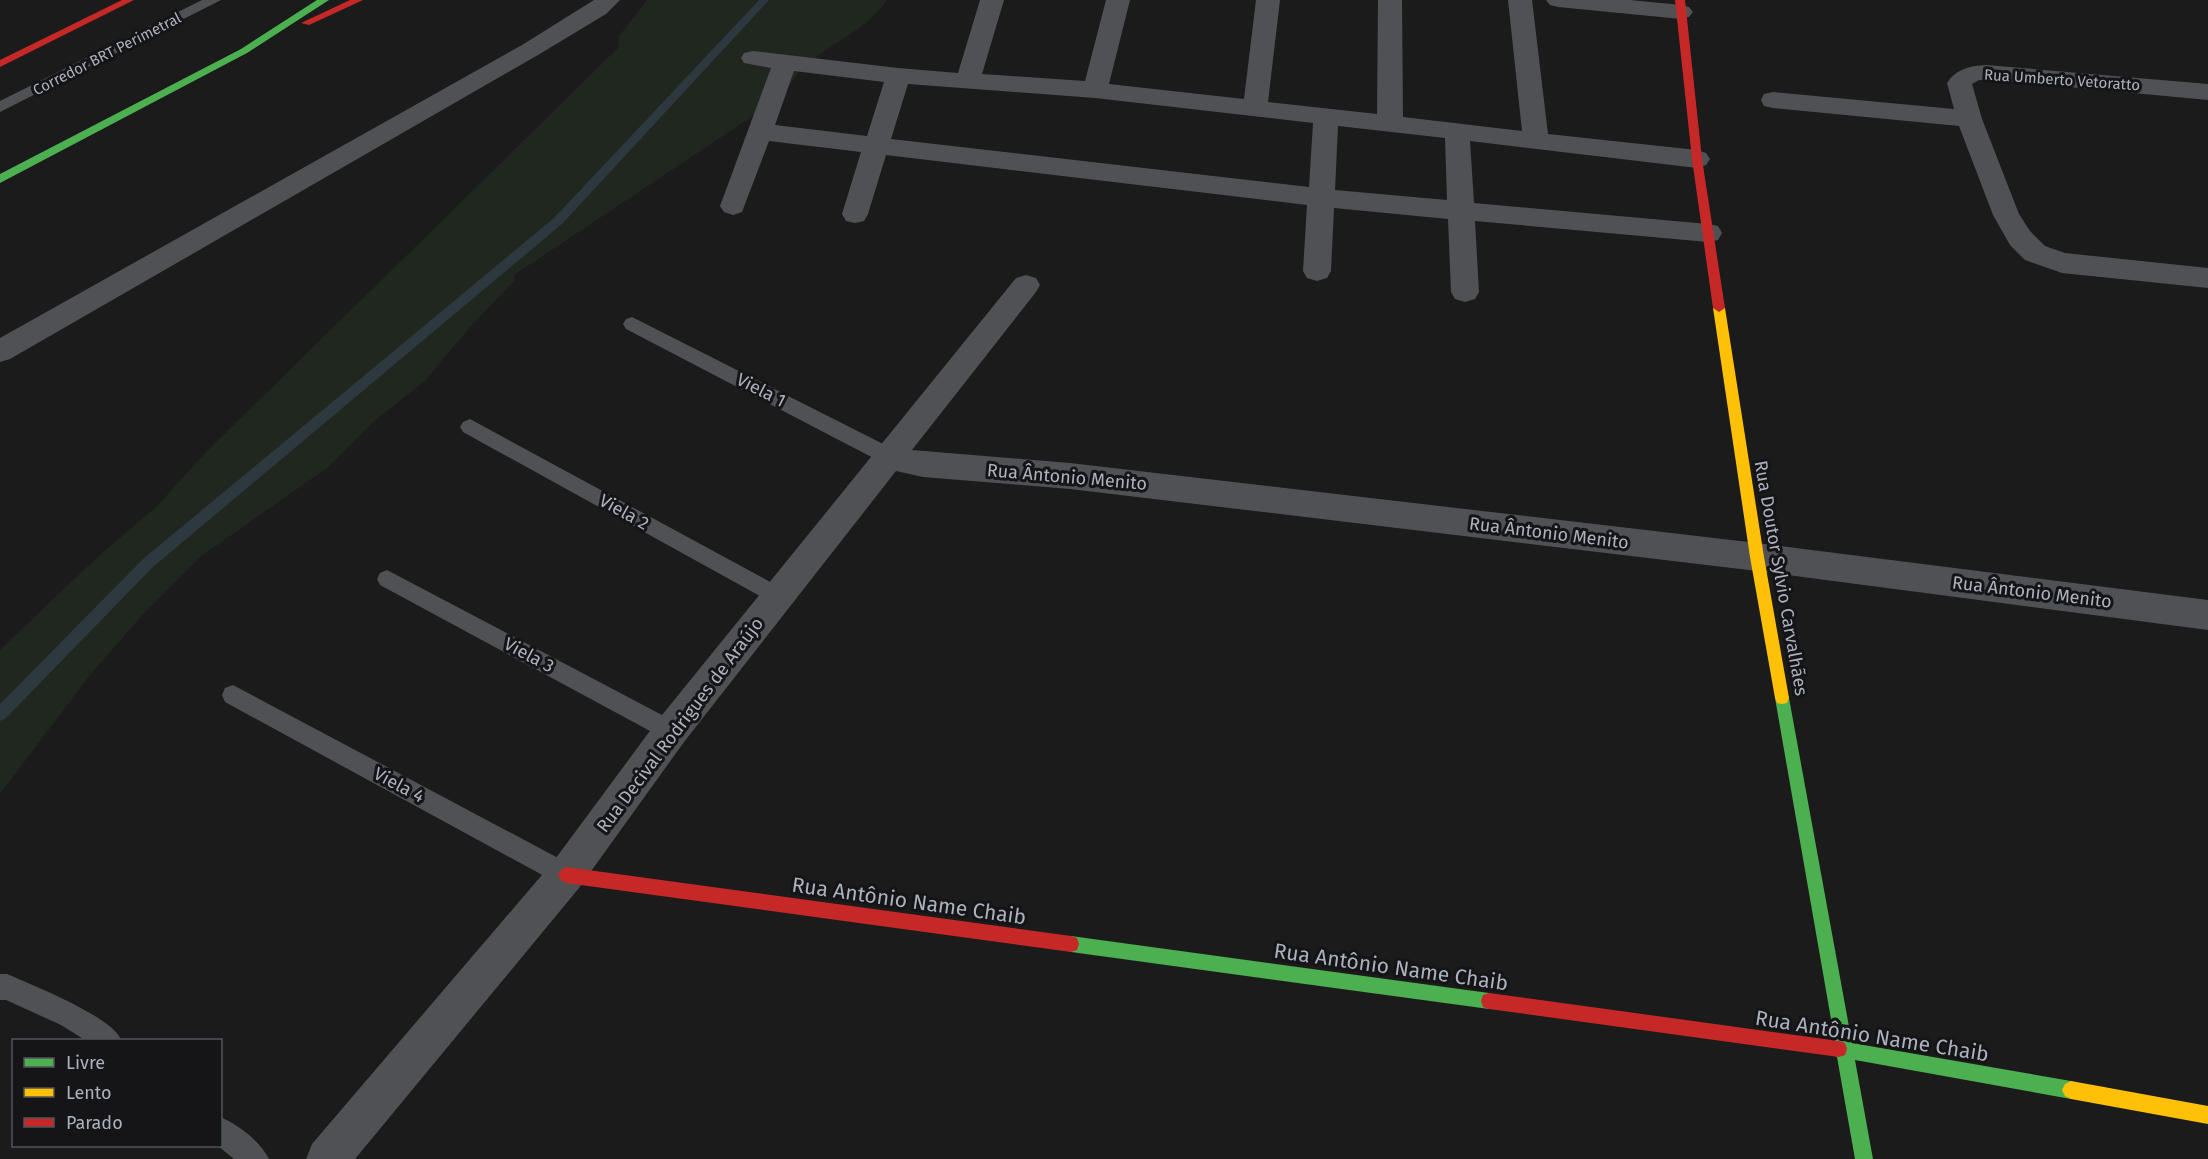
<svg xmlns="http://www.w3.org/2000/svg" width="2208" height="1159" font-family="'Fira Sans',sans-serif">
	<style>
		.green { fill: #1f271f }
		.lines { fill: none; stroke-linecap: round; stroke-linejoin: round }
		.stream { fill: #2d383f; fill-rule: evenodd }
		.lane { fill: #4f5155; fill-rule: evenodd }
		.street { fill: #4f5155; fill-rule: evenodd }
		.fast { fill: #4caf50; fill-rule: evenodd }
		.slow { fill: #ffc107; fill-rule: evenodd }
		.jam { fill: #c62828; fill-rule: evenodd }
		.labels { text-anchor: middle; stroke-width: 6; stroke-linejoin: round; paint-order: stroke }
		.far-street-label { font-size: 15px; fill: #acb2bd; stroke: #151518 }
		.street-label { font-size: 18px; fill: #acb2bd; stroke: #151518 }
		.near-street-label { font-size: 21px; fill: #acb2bd; stroke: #151518 }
	</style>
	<rect width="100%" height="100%" fill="#1b1b1c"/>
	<!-- green -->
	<path class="green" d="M647 0H887C863 33 835 40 806 65 796 73 788 88 780 98L514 275 515 280 471 326 425 381 373 422 327 468 200 557 146 611 90 675 0 794V650L93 561 156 507 206 452 618 48 619 36Z"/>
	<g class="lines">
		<!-- stream -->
		<path class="stream" d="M759 0H769L562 224 153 567 5 719 0 721V704L143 559 554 218Z"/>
		<!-- lane -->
		<path class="lane" d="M202 0H221L0 112V101Z
			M632 317 897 451 900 457 897 463 890 465 883 463 626 329 623 324 626 319Z
			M470 419 785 590 789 596 785 602 778 605 771 602 463 432 460 427 463 422Z
			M387 570 679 724 682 731 679 738 671 741 663 738 380 585 377 579 380 573Z
			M233 685 575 867 578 875 575 883 566 887 557 883 225 702 222 695 225 688Z
			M0 974H7C32 985 113 1017 121 1040H85L61 1025 6 1000H0Z
			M220 1117C238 1124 261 1142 269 1159H234L218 1146H220Z"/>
		<!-- street -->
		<path class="street" d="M594 0H620L606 14 538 55 10 359 0 362V338L522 45Z
			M980 0H1004L982 74 1085 81 1106 0H1130L1109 84 1244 99 1256 0H1280L1268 102 1377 114 1378 0H1402L1403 117 1522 131 1508 0H1532L1548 134 1697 150 1706 153 1710 159 1706 165 1697 168 1470 141 1474 203 1708 224 1718 226 1722 233 1718 240 1708 242 1475 221 1479 292 1475 299 1465 302 1455 299 1451 292 1448 219 1334 208 1331 271 1327 278 1317 281 1307 278 1303 271 1307 205 886 155 868 214 864 221 855 223 846 221 842 214 861 152 769 141 742 212 733 215 724 212 720 206 771 68 744 63 741 58 744 53 753 51 898 68 958 73ZM794 71 884 82 867 136 775 125ZM908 84 1095 98 1313 123 1309 187 891 139ZM1338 126 1445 138 1447 200 1335 190Z
			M1546 0H1630L1681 5 1689 7 1693 12 1689 17 1681 19 1558 7 1550 5Z
			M1986 65 2208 84V100L2004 81 1979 80 1972 84 1982 119 2019 214 2030 231 2045 246 2065 253 2208 268V288L2062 273 2025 260 2010 245 1993 215 1959 126 1773 108 1764 106 1761 100 1764 94 1773 92 1954 109 1947 83C1956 69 1969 66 1986 65Z
			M1026 275 1036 278 1040 285 1036 292 912 450 1070 463 1757 543 2208 600V630L1757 571 1070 489 923 477 896 471 684 742 579 888 355 1159H306L312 1144 553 862 658 720 1016 278Z"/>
		<!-- fast -->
		<path class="fast" d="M317 0H329L247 53 0 183V174L241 49Z
			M1782 692 1787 693 1789 698 1852 1043 2071 1081 2077 1084 2080 1090 2077 1096 2071 1099 1855 1060 1873 1159H1855L1837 1057 1833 1055 1831 1049 1835 1042 1775 698 1777 693Z
			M1071 936 1489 993 1495 995 1497 1001 1495 1007 1489 1009 1071 952 1065 950 1063 944 1065 938Z"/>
		<!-- slow -->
		<path class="slow" d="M1719 304 1725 308 1764 557 1789 698 1787 703 1782 704 1777 703 1775 698 1750 557 1713 308Z
			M2071 1081 2208 1106V1124L2071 1099 2065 1096 2062 1090 2065 1084Z"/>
		<!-- jam -->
		<path class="jam" d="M122 0H134L0 67V60Z
			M350 0H363L309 25 301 23Z
			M1675 0H1685L1702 159 1725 308 1719 312 1713 308 1692 159Z
			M566 867 1071 936 1077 938 1079 944 1077 950 1071 952 566 883 561 880 558 875 561 870Z
			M1489 993 1839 1041 1845 1043 1847 1049 1845 1055 1839 1057 1489 1009 1483 1007 1481 1001 1483 995Z"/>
	</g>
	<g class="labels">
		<!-- far-street labels -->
		<g class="far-street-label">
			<text transform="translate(107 54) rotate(-27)" y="5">Corredor BRT Perimetral</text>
			<text transform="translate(2062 80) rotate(4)" y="5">Rua Umberto Vetoratto</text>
		</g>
		<!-- street labels -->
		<g class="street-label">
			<text transform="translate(761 390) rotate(27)" y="6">Viela 1</text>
			<text transform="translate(1067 477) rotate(5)" y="6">Rua Ântonio Menito</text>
			<text transform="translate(624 512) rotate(29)" y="6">Viela 2</text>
			<text transform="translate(1549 533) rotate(7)" y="6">Rua Ântonio Menito</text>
			<text transform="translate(1781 578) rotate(80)" y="6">Rua Doutor Sylvio Carvalhães</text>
			<text transform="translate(2032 592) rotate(7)" y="6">Rua Ântonio Menito</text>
			<text transform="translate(529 655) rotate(28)" y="6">Viela 3</text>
			<text transform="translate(680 725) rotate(-53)" y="6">Rua Decival Rodrigues de Araújo</text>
			<text transform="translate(399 785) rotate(28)" y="6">Viela 4</text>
		</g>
		<!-- near-street labels -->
		<g class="near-street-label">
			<text transform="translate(909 901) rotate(8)" y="7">Rua Antônio Name Chaib</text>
			<text transform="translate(1391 967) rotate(8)" y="7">Rua Antônio Name Chaib</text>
			<text transform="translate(1872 1036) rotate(9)" y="7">Rua Antônio Name Chaib</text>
		</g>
	</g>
	<!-- legend -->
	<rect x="12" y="1039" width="210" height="108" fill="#151518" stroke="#51545a" stroke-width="1.5"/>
	<rect x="24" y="1058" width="30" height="9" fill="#4caf50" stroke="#51545a" stroke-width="1.5"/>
	<text x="66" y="1069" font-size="18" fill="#acb2bd">Livre</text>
	<rect x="24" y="1088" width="30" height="9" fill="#ffc107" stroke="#51545a" stroke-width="1.5"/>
	<text x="66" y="1099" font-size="18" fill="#acb2bd">Lento</text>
	<rect x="24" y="1118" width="30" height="9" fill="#c62828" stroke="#51545a" stroke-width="1.5"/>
	<text x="66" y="1129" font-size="18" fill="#acb2bd">Parado</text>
</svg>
